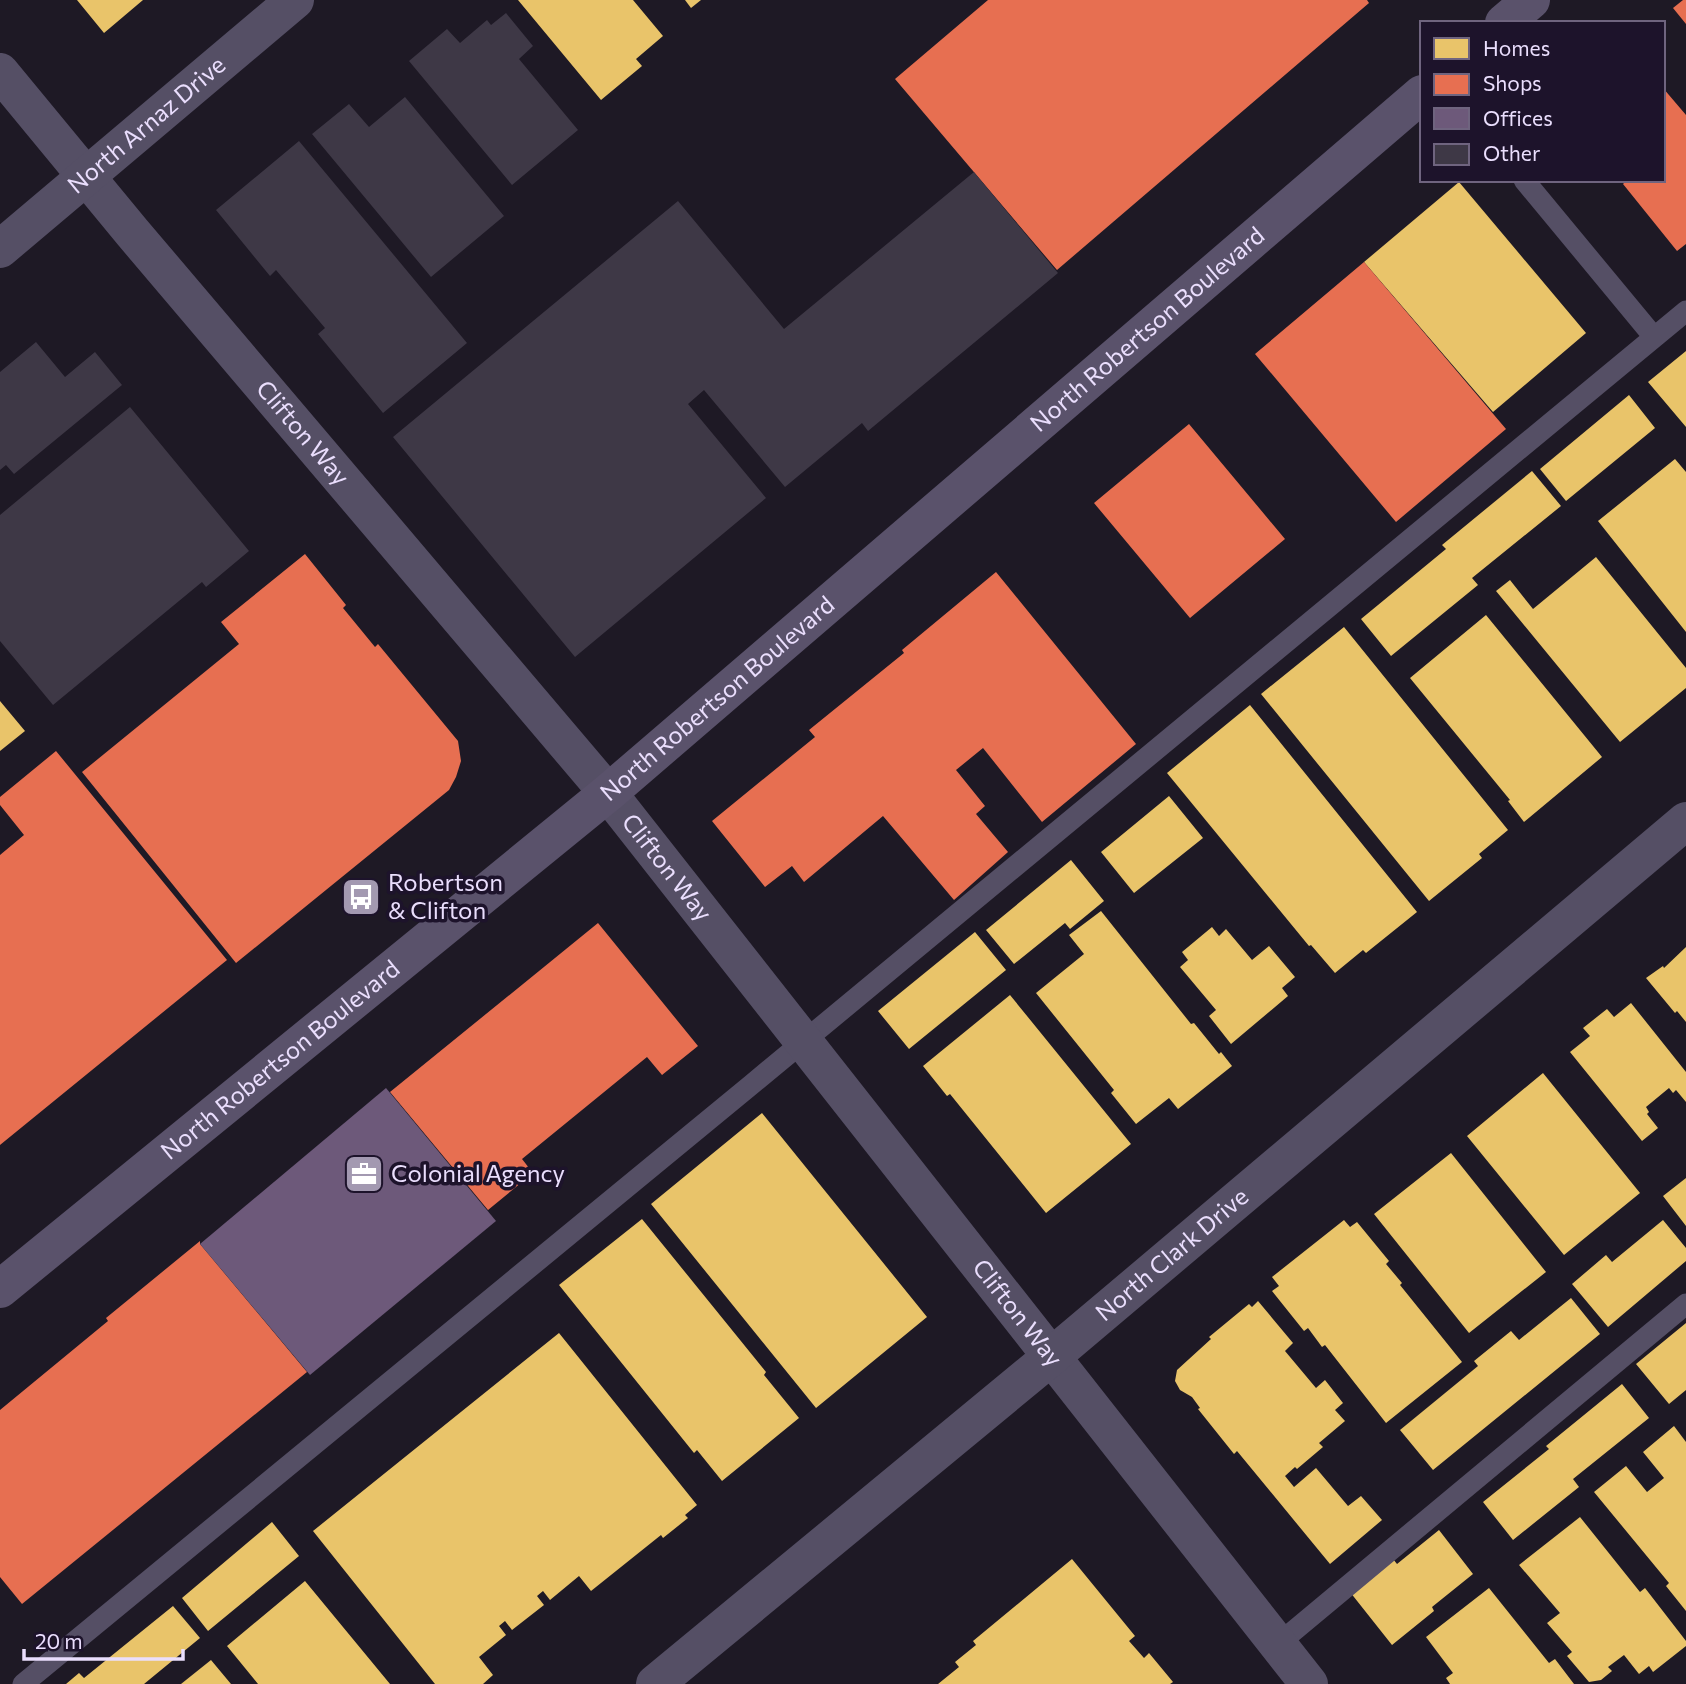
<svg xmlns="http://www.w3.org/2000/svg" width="1686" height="1684" font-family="Commissioner,sans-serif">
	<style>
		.homes { fill: #e9c46a }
		.shops { fill: #e76f51 }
		.offices { fill: #6d597a }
		.building { fill: #3e3846 }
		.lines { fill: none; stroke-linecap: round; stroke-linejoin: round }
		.lane { stroke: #554f65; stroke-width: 21 }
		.street { stroke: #554f65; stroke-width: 38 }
		.secondary { stroke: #5a526b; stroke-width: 38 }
		.labels { text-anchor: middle; stroke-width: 7; stroke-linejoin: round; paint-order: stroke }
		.street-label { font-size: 24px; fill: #eadefd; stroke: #1d132b }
		.poi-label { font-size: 24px; fill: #eadefd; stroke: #1d132b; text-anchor: start }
	</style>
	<rect width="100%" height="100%" fill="#1e1925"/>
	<!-- homes -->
	<path class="homes" d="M77 0H143L104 33Z
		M518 0H633L663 36 636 59 642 66 601 100Z
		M685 0H701L691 8Z
		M1459 182 1586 333 1493 412 1364 262Z
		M1686 351V427L1648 382Z
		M1629 395 1655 428 1566 501 1540 469Z
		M1675 459 1686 472V632L1598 521Z
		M1532 471 1561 506 1472 578 1478 585 1391 656 1361 619 1446 549 1442 545Z
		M1596 557 1686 668V688L1620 742 1496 591 1510 580 1533 609Z
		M1486 615 1602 757 1524 822 1508 801 1510 800 1410 678Z
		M1344 627 1508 830 1479 854 1482 858 1429 901 1261 694Z
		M0 701 25 731 0 751Z
		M1250 705 1417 912 1366 953 1363 950 1335 973 1311 945 1309 946 1167 773Z
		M1169 796 1203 838 1134 893 1101 852Z
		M1071 860 1104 901 1070 929 1065 923 1014 964 986 930Z
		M1101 911 1191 1024 1194 1023 1219 1054 1221 1052 1232 1066 1178 1109 1169 1098 1136 1124 1111 1093 1114 1090 1036 993 1084 954 1069 935Z
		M1212 927 1219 936 1226 929 1252 960 1269 946 1295 977 1282 988 1288 996 1231 1044 1209 1016 1216 1010 1180 967 1188 960 1182 952Z
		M975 932 1006 970 909 1049 878 1011Z
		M1686 947V1022L1677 1011 1675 1013 1646 978 1663 966 1664 968Z
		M1010 995 1131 1144 1046 1213 950 1094 947 1096 923 1066Z
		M1631 1003 1686 1072V1102L1676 1090 1673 1093 1669 1088 1646 1107 1649 1112 1647 1114 1658 1128 1642 1141 1570 1052 1590 1036 1583 1028 1607 1009 1614 1017Z
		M1543 1073 1640 1193 1564 1255 1467 1136Z
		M762 1113 927 1317 816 1408 651 1204Z
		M1451 1153 1546 1272 1469 1333 1374 1214Z
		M1686 1178V1226L1663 1196Z
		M642 1219 766 1372 764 1375 799 1418 722 1481 697 1450 694 1453 559 1285Z
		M1344 1220 1350 1227 1357 1222 1389 1261 1386 1264 1402 1283 1400 1285 1462 1362 1386 1423 1325 1345 1322 1347 1308 1328 1304 1331 1272 1291 1279 1286 1272 1277Z
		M1663 1220 1686 1248V1261L1608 1327 1572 1284 1606 1255 1612 1262Z
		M1571 1298 1600 1334 1433 1470 1400 1430 1478 1366 1474 1361 1511 1331 1519 1340Z
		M1258 1301 1293 1343 1285 1351 1316 1388 1325 1380 1343 1403 1335 1410 1345 1421 1319 1443 1323 1447 1297 1469 1295 1467 1285 1476 1294 1487 1316 1468 1348 1506 1361 1496 1382 1520 1330 1564 1237 1451 1234 1454 1198 1409 1200 1408 1192 1397 1180 1390 1175 1381 1177 1370 1211 1339 1209 1337 1249 1304 1252 1307Z
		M1686 1323V1390L1669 1404 1636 1364Z
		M559 1333 697 1505 685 1515 688 1518 663 1538 661 1535 591 1591 579 1576 550 1600 543 1591 537 1596 544 1605 512 1630 505 1621 499 1626 506 1635 479 1657 493 1675 483 1684H435L313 1531Z
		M1622 1384 1649 1418 1573 1479 1579 1487 1513 1540 1483 1502 1549 1449 1546 1446Z
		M1674 1426 1686 1442V1611L1666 1586 1669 1583 1594 1492 1626 1466 1647 1492 1664 1478 1643 1452Z
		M1580 1517 1640 1592 1645 1588 1686 1641V1646L1653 1672 1649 1666 1639 1674 1624 1655 1608 1667 1612 1671 1601 1680 1589 1682 1567 1656 1572 1652 1547 1623 1560 1613 1519 1565Z
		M272 1522 299 1556 208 1631 182 1598Z
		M1439 1530 1473 1574 1432 1607 1434 1611 1392 1645 1350 1592 1393 1559 1397 1564Z
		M1072 1559 1135 1636 1129 1641 1144 1658 1149 1653 1173 1682 1170 1684H938L959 1667 955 1662 976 1645 973 1641Z
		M305 1581 390 1684H258L227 1646Z
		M1489 1588 1549 1663 1555 1659 1574 1684H1450L1446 1678 1453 1673 1426 1637Z
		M173 1606 200 1638 144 1684H66L79 1673 84 1678Z
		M211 1660 231 1684H181Z"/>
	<!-- shops -->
	<path class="shops" d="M988 0H1367L1369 3 1057 270 895 79Z
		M1683 0H1686V24L1673 8Z
		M1663 88 1686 115V244L1677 251 1623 184 1627 180H1663Z
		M1364 262 1506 429 1396 522 1255 354Z
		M1189 424 1285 539 1190 618 1094 503Z
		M305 554 346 605 343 608 375 647 378 644 458 741 461 761 456 777 449 790 236 963 82 772 239 644 221 622Z
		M996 572 1136 744 1042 822 983 748 956 770 985 806 976 814 1008 852 954 900 883 816 804 882 792 866 765 887 712 821 815 737 809 730 904 653 902 650Z
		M56 751 227 960 0 1145V855L24 835 0 805V797Z
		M598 923 698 1046 662 1075 647 1057 522 1159 533 1173 488 1210 390 1092Z
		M200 1241V1244L307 1372 22 1604 0 1577V1410L108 1321 106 1318Z"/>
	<!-- offices -->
	<path class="offices" d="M386 1088 496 1221 310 1375 200 1244Z"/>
	<!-- building -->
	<path class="building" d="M506 13 533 46 519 59 578 130 512 185 409 61 447 29 460 43 487 20 491 25Z
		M405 97 504 216 431 277 312 134 349 104 369 127Z
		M299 141 467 343 383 413 318 334 325 328 276 270 270 276 216 210Z
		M974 172 1058 273 868 431 862 423 785 487 704 390 688 404 766 498 575 657 393 437 678 201 784 329Z
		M36 342 65 377 95 352 122 385 14 474 6 465 0 470V372Z
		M130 407 249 551 206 587 202 582 53 705 0 641V515Z"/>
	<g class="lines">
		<!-- lane -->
		<path class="lane" d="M1524 180 1654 337
			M1278 1644 1686 1304
			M23 1684 751 1085 1686 311"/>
		<!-- street -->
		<g class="street">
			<path id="s1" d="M0 72 132 232 608 793 1309 1684"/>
			<path id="s2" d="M0 249 295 0"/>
			<path id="s3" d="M655 1684 1051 1357 1686 821"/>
		</g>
		<!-- secondary -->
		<g class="secondary">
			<path d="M1504 23 1531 0"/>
			<path id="s4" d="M0 1289 608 793 1422 94"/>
		</g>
	</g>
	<!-- icons -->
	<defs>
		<g id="bus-square" transform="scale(2.0125)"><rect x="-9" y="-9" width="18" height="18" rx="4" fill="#a399b1" stroke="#1d132b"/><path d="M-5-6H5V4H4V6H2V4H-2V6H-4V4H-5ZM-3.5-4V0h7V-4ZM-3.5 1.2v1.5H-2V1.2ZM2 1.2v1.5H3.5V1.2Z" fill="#fff"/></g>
		<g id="office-square" transform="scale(2.0125)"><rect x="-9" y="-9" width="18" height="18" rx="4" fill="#a399b1" stroke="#1d132b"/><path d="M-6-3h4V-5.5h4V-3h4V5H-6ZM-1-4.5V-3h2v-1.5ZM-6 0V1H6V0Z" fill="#fff"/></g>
	</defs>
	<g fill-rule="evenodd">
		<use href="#bus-square" x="361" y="897"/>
		<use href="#office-square" x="364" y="1174"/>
	</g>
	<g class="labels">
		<!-- street labels -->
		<g class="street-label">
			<text dy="8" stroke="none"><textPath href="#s2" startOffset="192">North Arnaz Drive</textPath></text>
			<text dy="8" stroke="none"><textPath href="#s4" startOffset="1496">North Robertson Boulevard</textPath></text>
			<text dy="8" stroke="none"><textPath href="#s1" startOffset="471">Clifton Way</textPath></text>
			<text dy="8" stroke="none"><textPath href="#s4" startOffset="929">North Robertson Boulevard</textPath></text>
			<text dy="8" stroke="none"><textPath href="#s1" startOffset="1038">Clifton Way</textPath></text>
			<text dy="8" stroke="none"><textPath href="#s4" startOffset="362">North Robertson Boulevard</textPath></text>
			<text dy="8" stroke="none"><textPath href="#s3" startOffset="672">North Clark Drive</textPath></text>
			<text dy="8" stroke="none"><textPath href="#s1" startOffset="1605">Clifton Way</textPath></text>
		</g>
		<!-- poi labels -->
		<g class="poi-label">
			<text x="388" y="891">Robertson<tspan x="388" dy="28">&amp; Clifton</tspan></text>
			<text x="391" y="1182">Colonial Agency</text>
		</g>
	</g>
	<!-- legend -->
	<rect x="1420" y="21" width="245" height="161" fill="#1d132b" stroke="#6f647f" stroke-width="2"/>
	<rect x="1434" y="38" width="35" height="21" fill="#e9c46a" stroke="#6f647f" stroke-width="2"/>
	<text x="1483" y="56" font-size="21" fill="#eadefd">Homes</text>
	<rect x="1434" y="74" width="35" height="21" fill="#e76f51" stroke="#6f647f" stroke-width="2"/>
	<text x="1483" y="91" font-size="21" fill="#eadefd">Shops</text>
	<rect x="1434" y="108" width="35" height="21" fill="#6d597a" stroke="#6f647f" stroke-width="2"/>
	<text x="1483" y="126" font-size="21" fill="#eadefd">Offices</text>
	<rect x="1434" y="144" width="35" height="21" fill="#3e3846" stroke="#6f647f" stroke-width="2"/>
	<text x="1483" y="161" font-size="21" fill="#eadefd">Other</text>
	<!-- scale -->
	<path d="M24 1649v10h159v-10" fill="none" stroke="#eadefd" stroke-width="3.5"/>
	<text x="35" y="1649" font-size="21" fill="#eadefd" stroke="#1d132b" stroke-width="5" paint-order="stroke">20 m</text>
</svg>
